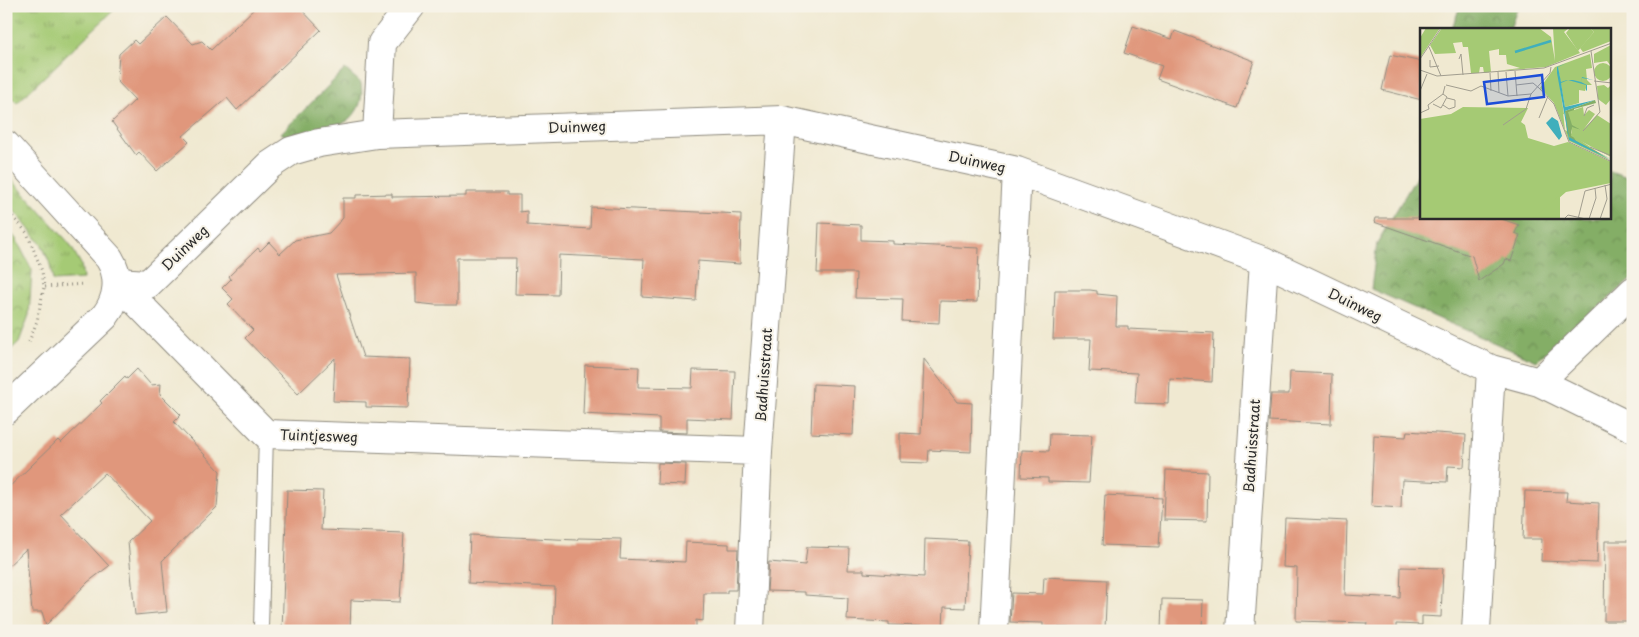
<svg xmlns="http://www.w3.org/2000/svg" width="1639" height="637" font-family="'Playpen Sans',sans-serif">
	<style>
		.grass { fill: url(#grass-tufts); stroke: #687a50 }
		.forest { fill: url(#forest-crowns); stroke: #586c48 }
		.park { fill: url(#park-crowns); stroke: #687a50 }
		.building { fill: #e0977b }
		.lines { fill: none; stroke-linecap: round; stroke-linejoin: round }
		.lane-casing { stroke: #8e8a7e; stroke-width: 16 }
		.street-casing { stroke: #8e8a7e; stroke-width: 30 }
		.secondary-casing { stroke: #8e8a7e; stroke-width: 30 }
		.path { stroke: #8e8a7e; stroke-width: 3; stroke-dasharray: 1 4; stroke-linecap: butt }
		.lane { stroke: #fff; stroke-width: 14 }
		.street { stroke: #fff; stroke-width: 28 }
		.secondary { stroke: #fff; stroke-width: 28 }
		.labels { text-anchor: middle; stroke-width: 4; stroke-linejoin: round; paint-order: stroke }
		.street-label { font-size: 14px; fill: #2b2b2b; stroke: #f7f3e8 }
		.inset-river { fill: none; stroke: #40afbc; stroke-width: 2.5 }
		.inset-road { fill: none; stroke: #a19d8f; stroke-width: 1 }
		.view { fill: #1d4ed8; fill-opacity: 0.15; stroke: #1d4ed8; stroke-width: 2.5 }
		.inset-edge { fill: none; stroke: #2b2b2b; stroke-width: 2.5 }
	</style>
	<defs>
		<pattern id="grass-tufts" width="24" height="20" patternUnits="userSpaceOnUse" patternTransform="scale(1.25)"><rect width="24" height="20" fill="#a5ca74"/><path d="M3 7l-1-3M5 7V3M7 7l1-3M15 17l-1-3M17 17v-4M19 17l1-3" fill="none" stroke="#87a45f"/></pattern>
		<pattern id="forest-crowns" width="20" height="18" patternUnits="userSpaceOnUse" patternTransform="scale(1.25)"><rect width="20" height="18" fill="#84ae66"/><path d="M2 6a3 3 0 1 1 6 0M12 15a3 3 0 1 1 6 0" fill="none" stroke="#6c8e54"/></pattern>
		<pattern id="park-crowns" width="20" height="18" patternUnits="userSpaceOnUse" patternTransform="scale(1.25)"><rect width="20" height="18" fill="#a5ca74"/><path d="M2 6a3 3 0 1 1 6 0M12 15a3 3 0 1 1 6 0" fill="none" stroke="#87a45f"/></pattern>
	</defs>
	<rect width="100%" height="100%" fill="#f7f3e8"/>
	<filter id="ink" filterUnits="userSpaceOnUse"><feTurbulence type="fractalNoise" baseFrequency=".02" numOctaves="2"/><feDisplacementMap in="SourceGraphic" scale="10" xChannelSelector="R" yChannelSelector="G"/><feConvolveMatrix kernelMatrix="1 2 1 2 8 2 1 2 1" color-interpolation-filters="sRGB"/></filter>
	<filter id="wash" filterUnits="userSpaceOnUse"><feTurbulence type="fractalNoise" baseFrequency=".0096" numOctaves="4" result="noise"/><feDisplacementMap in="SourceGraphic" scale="20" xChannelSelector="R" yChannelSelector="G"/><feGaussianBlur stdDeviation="1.12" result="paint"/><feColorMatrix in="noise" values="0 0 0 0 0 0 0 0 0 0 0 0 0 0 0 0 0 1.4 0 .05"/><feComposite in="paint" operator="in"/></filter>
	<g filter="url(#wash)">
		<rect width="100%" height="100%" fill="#f0e9d1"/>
		<!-- grass -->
		<path class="grass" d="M6 6H118L17 103 6 92Z
			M6 173 69 243 81 264 83 279 53 281 50 264 42 245 6 201Z"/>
		<!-- forest -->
		<path class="forest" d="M1460 6H1518L1510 29H1452Z
			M345 69 361 83C363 97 361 108 350 119 344 125 301 138 291 137 287 137 284 135 281 133Z
			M1421 169 1422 218H1610V171L1633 179V278L1536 361 1371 289 1377 243Z"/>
		<!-- park -->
		<path class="park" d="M6 227 16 239 32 270 29 315 19 342 6 354Z"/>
		<g id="blocks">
			<!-- building -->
			<path class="building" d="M257 6H298L321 30 237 110 227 98 183 136 189 142 157 171 139 152 136 155 112 122 135 100 117 81 119 54 134 40 138 44 167 17 193 44 202 41 211 50Z
				M1133 26 1172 39 1175 31 1254 61 1237 108 1157 79 1162 66 1124 53Z
				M1390 55 1422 62V100L1382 90Z
				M466 192H507V195H520V212L527 211V225L590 229 591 207 741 214 740 264 698 261 696 301 642 297 644 259 559 255 558 295 515 294 516 258H457V305H435L416 303V273L336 275 363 357 410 359 408 408 366 407V402L333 401 335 358 298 394 245 338 253 330 228 304 233 299 222 288 231 279 229 276 258 248 260 251 269 242 280 254 295 240 329 233 343 218V198H356V195L392 194V197L466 196Z
				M1375 218H1499L1519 225 1515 233 1520 235 1511 261 1506 259 1504 264 1479 281 1472 256 1374 222Z
				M819 223 861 225V240L893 241V244L979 248 977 302 940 301 939 323 902 321 903 299 855 298 856 273H817Z
				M1055 290H1090L1097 291V294L1117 296 1116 326H1128V329L1214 333 1212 382 1170 379 1169 404 1135 403 1137 373 1089 371 1091 339H1053Z
				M924 359 957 402 972 403 971 452 929 450 928 463 900 462V433L921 434Z
				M585 365 639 367 638 387 692 388 693 370 735 371 733 420 687 418V433L659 432V418L583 414Z
				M137 369 151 385 161 384 160 394 181 415 174 422 220 471 217 507 162 561 167 612 135 615 128 542 150 521 105 473 61 514 109 566 88 582 46 625 42 612H32L26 549 6 568V490L58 440 61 443 102 403 100 401 125 376 127 379Z
				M1290 372 1332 374 1331 424 1269 421 1271 394H1289Z
				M813 384 855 386 853 435 811 433Z
				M1407 431 1466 435 1464 467 1448 466 1447 482 1402 480 1401 508 1371 506 1374 435 1406 437Z
				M1050 434 1092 435 1089 483 1048 482V478L1021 477 1022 450 1049 451Z
				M658 463 686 464 685 485 657 484Z
				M1166 470 1208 472 1207 521 1164 520Z
				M287 490 323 491 321 530 404 533 400 602 351 600 350 631H282Z
				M1525 491 1567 492 1566 501 1599 503 1597 563 1541 561 1542 539H1523Z
				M1105 495 1162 498 1159 547 1102 545Z
				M1285 518 1347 521 1345 595 1400 598 1401 567 1443 568 1441 617 1422 616V625L1396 624V631H1366L1367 623 1296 621 1297 568 1283 567Z
				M470 535 577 540 578 538 621 539 620 559 685 562 686 542 729 544V549H738L736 590H727V593H704L703 621 696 620V631H553L555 587 468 583Z
				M925 539 968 541 965 608 944 607 943 627 889 625V622L847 620 848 598 805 595V592L767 591 769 562 805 565 807 547 849 548 848 570H864V573L924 577Z
				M1605 541H1633V621H1604Z
				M1044 577 1107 580 1105 629 1043 627V623L1010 622 1012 593 1043 594Z
				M1162 599 1203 600 1202 631H1161Z"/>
		</g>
	</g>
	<g filter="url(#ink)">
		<use href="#blocks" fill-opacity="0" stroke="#8e8a7e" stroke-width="1"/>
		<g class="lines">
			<!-- lane casing -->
			<g class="lane-casing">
				<path id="lane" d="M261 628 266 434"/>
			</g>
			<!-- street casing -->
			<g class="street-casing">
				<path id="street" d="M377 134 382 43 411 6
					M117 282 148 284 270 165 291 151 319 143 377 134 782 120 1017 171 1264 261 1491 369 1539 382 1633 428
					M117 282 266 434 758 451
					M1539 382 1633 291
					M750 631 758 451 782 120
					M994 631 1017 171
					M1240 631 1264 261
					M1476 631 1491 369"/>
			</g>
			<!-- secondary casing -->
			<g class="secondary-casing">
				<path id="secondary" d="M6 145 109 258C121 277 118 299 105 316L6 410"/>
			</g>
			<!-- path -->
			<path class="path" d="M6 209 27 233 42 271 44 287 84 284
				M29 342 37 321 44 287"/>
			<!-- lane -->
			<use href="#lane" class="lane"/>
			<!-- street -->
			<use href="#street" class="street"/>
			<!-- secondary -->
			<use href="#secondary" class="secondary"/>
		</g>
	</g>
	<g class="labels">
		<!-- street labels -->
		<g class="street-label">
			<text transform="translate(577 127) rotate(-2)" y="5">Duinweg</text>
			<text transform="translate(977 162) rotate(12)" y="5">Duinweg</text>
			<text transform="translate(185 248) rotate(-44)" y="5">Duinweg</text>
			<text transform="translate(1355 305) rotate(26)" y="5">Duinweg</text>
			<text transform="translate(764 375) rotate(-86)" y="5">Badhuisstraat</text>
			<text transform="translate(319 436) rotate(2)" y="5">Tuintjesweg</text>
			<text transform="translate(1252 446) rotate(-86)" y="5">Badhuisstraat</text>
		</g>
	</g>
	<!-- overview -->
	<g transform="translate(1420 28)">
		<rect width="191" height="191" fill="#f0e9d1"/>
		<path d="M6 0H20L0 30V10ZM22 0H119L131 9 135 33 133 0H149L144 4 160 25 126 39 77 43 100 40 87 36 86 27H79V21L69 23 71 44 64 45 63 39H60L59 45H51L48 19H43L42 14 33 15 36 25 15 26 10 17ZM170 0H191V13L163 24 160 20 174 4ZM191 17V38L187 33 174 35V26ZM170 26 172 40 166 41 167 52 172 57H167L165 63 159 62V75L145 79 138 40 145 102 191 133 149 113 134 75 120 60 135 39Z" fill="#a5ca74"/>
		<path d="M175 72 176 75 154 81 156 97 161 102 152 101 151 105 156 113 191 131 152 113 147 105 145 83Z" fill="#84ae66"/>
		<path d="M184 57 188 60 191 57V71L186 77 178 71 177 58ZM163 79 164 87 169 82 175 86 164 101 177 87 191 96V129L151 108 152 99 161 102 152 97 148 84Z" fill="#a5ca74"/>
		<path d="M137 39V45L144 86 140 87 131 68 122 60ZM43 79 108 80 101 94 105 97 108 110 134 118 148 114 191 134V155L146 164 115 191H0V91L31 86Z" fill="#a5ca74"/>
		<path d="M150 0H170L174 4 158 23 146 5ZM174 44a9 9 0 1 1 18 0a9 9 0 1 1-18 0Z" fill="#a5ca74"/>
		<path d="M140 167V191H111L118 186Z" fill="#a5ca74"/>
		<path d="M147 35 138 39 141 54 147 52H153L161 54 162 49 173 52 162 50 161 54 167 57V62L166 63V57L148 52 141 55 145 79 175 72 145 83 149 109 191 132 149 112 137 45V39ZM132 89 138 93 142 108 139 112 126 95Z" fill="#40afbc"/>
		<path class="inset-river" d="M95 24 131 13"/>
		<path class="inset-road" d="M9 19 21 48M0 31 21 0M39 31 41 26 43 47M10 32V39L19 38M0 42 17 48 124 40 192 15M95 43 97 68M78 44 79 65M86 44 88 68M70 45 71 63M174 53 192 55M26 57 51 63 61 58M96 57 113 55 119 60 134 76 149 114 192 134M61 58 88 68 111 66 130 45 131 39M0 63 7 46M13 76 21 80 27 69 23 66M23 77 29 81 35 79V72L27 70M0 85 9 81 8 77 23 66 25 58M164 88 167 80 174 77M119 90 128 68M83 97 106 81 111 66M163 103 180 84 171 23M170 119 192 128M144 191 148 187 166 191M158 191 165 163 192 156M169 191 176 170 175 160M180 191 187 171 185 157"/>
		<path class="view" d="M122 47 124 69 67 76 64 54Z"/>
		<rect width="191" height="191" class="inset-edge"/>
	</g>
	<!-- margin -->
	<rect width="1639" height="637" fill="none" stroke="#f7f3e8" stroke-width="25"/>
</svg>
